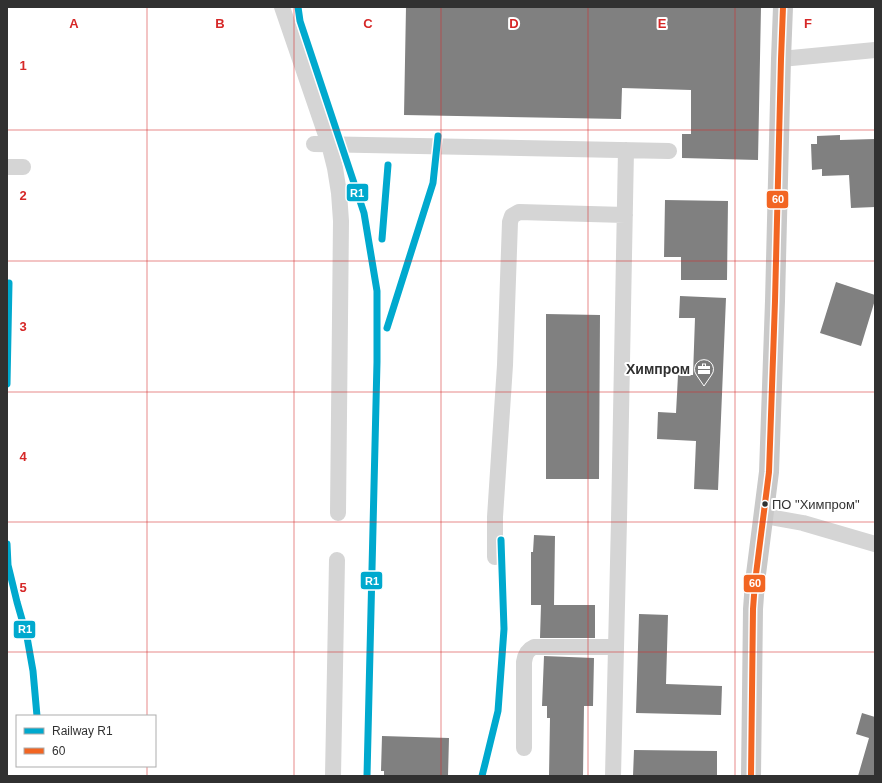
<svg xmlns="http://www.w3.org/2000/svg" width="882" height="783" font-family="Helvetica,sans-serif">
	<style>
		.building { fill: #808080 }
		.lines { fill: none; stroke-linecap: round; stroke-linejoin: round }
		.minor { stroke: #d5d5d5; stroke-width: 16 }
		.major { stroke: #c9c9c9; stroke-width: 20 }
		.bus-1-casing { stroke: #fff; stroke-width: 9 }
		.bus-1 { stroke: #f26522; stroke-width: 6 }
		.rail-1-casing { stroke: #fff; stroke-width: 10 }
		.rail-1 { stroke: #00a9ce; stroke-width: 7 }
		.grid { fill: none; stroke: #d62828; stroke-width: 1; stroke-opacity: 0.55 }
		.bus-dot { fill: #313131; stroke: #fff; stroke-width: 1.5 }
		.labels { text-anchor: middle; stroke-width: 4; stroke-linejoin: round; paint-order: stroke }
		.bus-label { font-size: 13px; fill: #313131; stroke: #fff; text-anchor: start }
		.poi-label { font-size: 14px; font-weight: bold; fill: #313131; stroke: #fff; text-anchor: end }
		.grid-label { font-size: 13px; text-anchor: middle; font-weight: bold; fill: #d62828; stroke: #fff; stroke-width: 4; stroke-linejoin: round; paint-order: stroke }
		.line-badge { stroke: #fff; stroke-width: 1.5 }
		.badge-label { font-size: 11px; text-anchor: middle; font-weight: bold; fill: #fff }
	</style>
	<rect width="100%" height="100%" fill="#fff"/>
	<!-- building -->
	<path class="building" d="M406 7H761L758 160 682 158V134H691V90L622 88 621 119 404 115Z
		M840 135V140L875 139V207L851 208 849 175 822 176V169L812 170 811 144H817V136Z
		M665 200 728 201 727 280H681V257H664Z
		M836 282 875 295V300L861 346 820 333Z
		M680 296 726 298 718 490 694 489 696 441 657 439 658 412 676 413 678 375H693L695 318H679Z
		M546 314 600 315 599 479H546Z
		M534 535 555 536 554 605H595V638H540L541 605H531V552H533Z
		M639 614 668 615 666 684 722 686 721 715 636 713Z
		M544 656 594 658 593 706H584L583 776H549L550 718H547V706H542Z
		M862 713 875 717V776H858L869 738 856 734Z
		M382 736 449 738 448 776H384V771H381Z
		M634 750 717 751V776H633Z"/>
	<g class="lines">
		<!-- minor -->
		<path class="minor" d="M282 7 329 144 335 168 339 193 341 221 338 513
			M781 59 875 50
			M314 144 669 151
			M7 167H23
			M764 516 803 523 875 544
			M495 557V517L505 365 510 222 512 216 519 212 625 215
			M524 748V662C525 655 527 650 534 647H616
			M333 776 337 560
			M613 776 619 520 626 150"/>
		<!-- major -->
		<path class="major" d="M751 776 753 609 755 582 769 472 775 301 781 59 783 7"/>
		<!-- bus-1 casing -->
		<g class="bus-1-casing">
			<path id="bus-1" d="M751 776 753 609 755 582 769 472 775 301 781 59 783 7"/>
		</g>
		<!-- bus-1 -->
		<use href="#bus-1" class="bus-1"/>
		<!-- rail-1 casing -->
		<g class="rail-1-casing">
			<path id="rail-1" d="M298 7 300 21 364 213 377 291V362L367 776
				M382 239 388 165
				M387 328 433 183 438 136
				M7 384 9 283
				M7 544 8 565 17 602 27 637 33 671 37 716
				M482 776 486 760 498 711 504 629 501 540"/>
		</g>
		<!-- rail-1 -->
		<use href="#rail-1" class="rail-1"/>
	</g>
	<!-- grid -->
	<path class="grid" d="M147 7V716M294 7V776M441 7V776M588 7V776M735 7V776M7 130H875M7 261H875M7 392H875M7 522H875M7 652H875M147 766V776"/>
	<!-- icons -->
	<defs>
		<g id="office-pin" transform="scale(1)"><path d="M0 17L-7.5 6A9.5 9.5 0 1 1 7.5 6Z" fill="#797979" stroke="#fff"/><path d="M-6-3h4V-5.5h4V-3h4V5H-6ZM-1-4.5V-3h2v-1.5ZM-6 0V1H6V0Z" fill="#fff"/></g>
	</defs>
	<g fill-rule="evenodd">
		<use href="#office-pin" x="704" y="369"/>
	</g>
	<!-- markers -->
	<circle class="bus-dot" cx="765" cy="504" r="3.5"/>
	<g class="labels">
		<!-- bus labels -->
		<g class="bus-label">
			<text x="772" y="509">ПО "Химпром"</text>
		</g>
		<!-- poi labels -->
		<g class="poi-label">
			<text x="690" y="374">Химпром</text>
		</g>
	</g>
	<g class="grid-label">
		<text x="74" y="28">A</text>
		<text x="220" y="28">B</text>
		<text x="368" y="28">C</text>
		<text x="514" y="28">D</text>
		<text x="662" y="28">E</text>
		<text x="808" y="28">F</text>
		<text x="23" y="70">1</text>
		<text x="23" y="200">2</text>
		<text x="23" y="331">3</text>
		<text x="23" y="461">4</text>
		<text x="23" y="592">5</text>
	</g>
	<g class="line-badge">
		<rect x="346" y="183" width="23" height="19" rx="4" fill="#00a9ce"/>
		<rect x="766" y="190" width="23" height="19" rx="4" fill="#f26522"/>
		<rect x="360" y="571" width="23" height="19" rx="4" fill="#00a9ce"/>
		<rect x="743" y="574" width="23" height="19" rx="4" fill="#f26522"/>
		<rect x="13" y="620" width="23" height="19" rx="4" fill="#00a9ce"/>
	</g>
	<g class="badge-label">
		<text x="357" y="197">R1</text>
		<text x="778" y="203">60</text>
		<text x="372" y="585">R1</text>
		<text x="755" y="587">60</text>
		<text x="25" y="633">R1</text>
	</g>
	<!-- border -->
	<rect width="882" height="783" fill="none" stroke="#313131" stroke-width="16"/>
	<!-- legend -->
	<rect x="16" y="715" width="140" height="52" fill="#ffffff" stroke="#adadad"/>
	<rect x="24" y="728" width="20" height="6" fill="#00a9ce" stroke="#adadad"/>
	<text x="52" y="735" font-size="12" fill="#313131">Railway R1</text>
	<rect x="24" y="748" width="20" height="6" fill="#f26522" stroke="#adadad"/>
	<text x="52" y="755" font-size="12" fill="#313131">60</text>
</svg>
